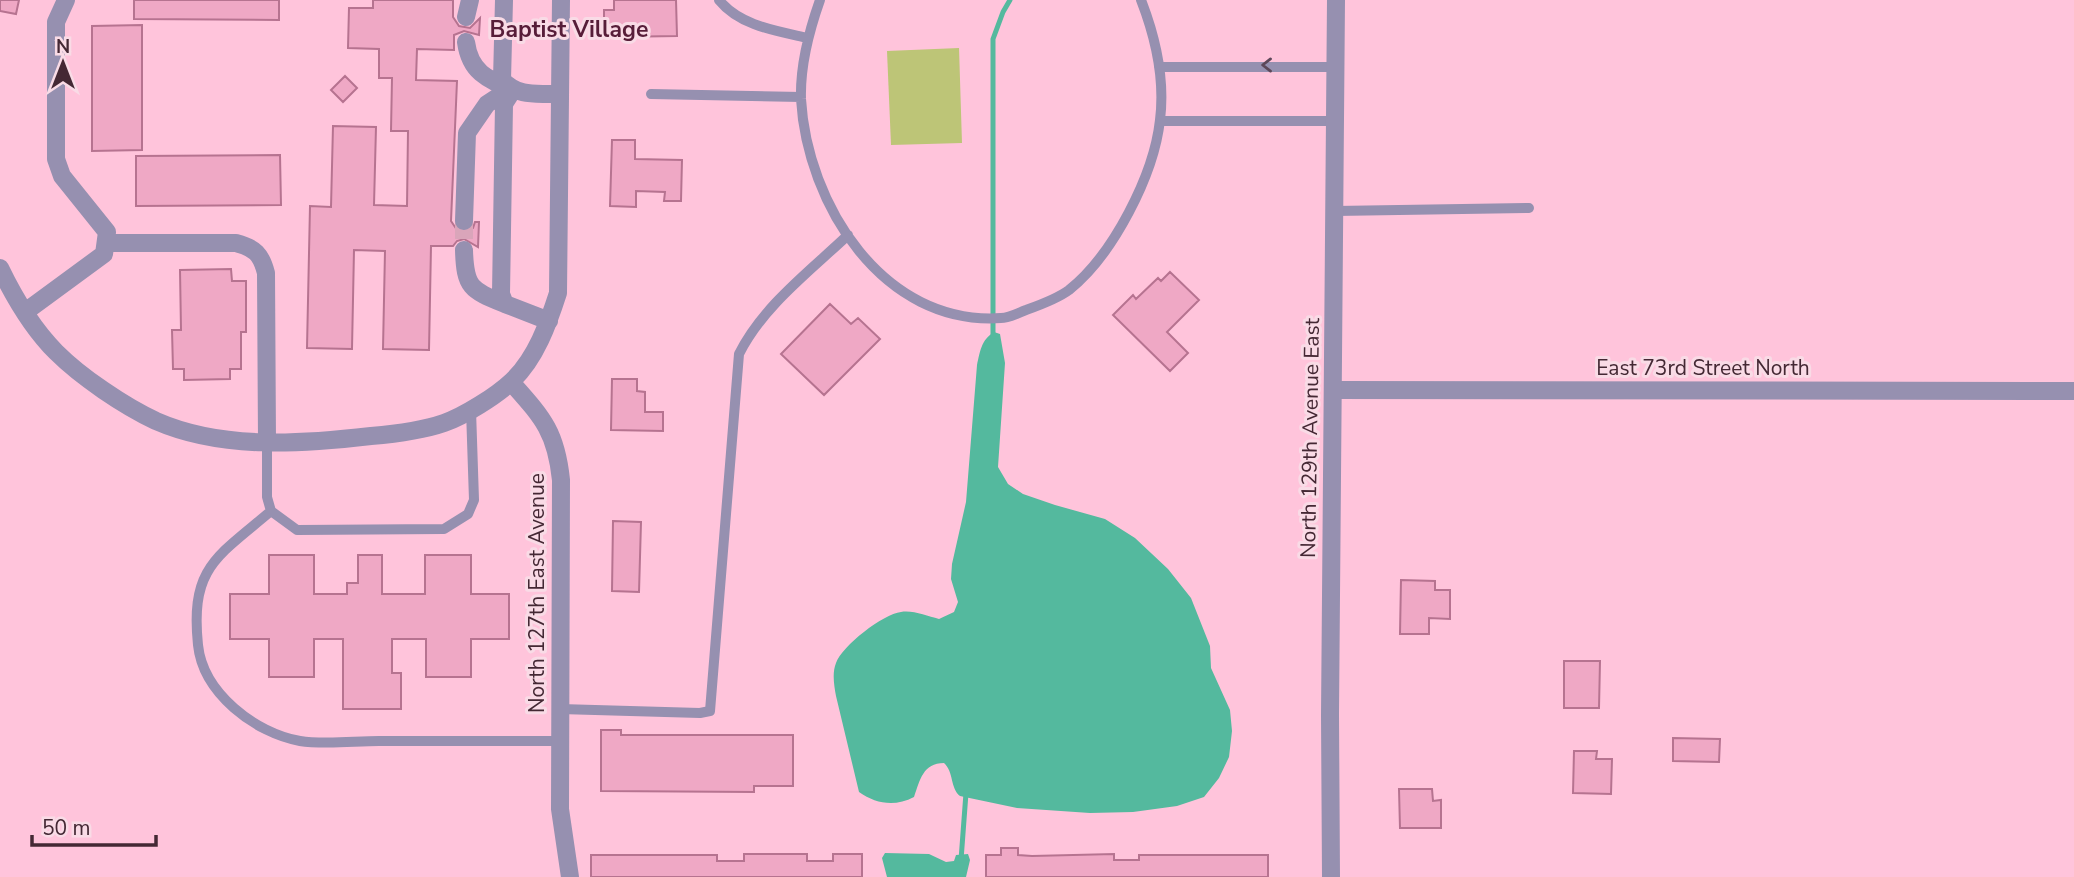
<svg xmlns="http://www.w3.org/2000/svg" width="2074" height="877" font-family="'Nunito Sans',sans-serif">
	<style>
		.green { fill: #bdc577 }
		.water { fill: #54b99e }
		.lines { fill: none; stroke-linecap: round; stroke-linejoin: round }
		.stream { stroke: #54b99e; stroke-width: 5 }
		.building { fill: #efa8c5; stroke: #b67390; stroke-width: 2 }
		.minor-tunnel { stroke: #daa5ba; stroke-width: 18; stroke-dasharray: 18 9; stroke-linecap: butt }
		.service { stroke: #9690b0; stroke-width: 10 }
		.minor { stroke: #9690b0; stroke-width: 18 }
		.tertiary { stroke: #9690b0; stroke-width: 18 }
		.oneway { stroke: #5d4759 }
		.labels { text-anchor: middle; stroke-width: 6; stroke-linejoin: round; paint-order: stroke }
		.street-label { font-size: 21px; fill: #442834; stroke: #f9dbe6 }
		.neighbourhood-label { font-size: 23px; font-weight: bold; fill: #571d39; stroke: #f9dbe6 }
	</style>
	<rect width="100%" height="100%" fill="#ffc4db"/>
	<!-- green -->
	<path class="green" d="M959 48 962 143 891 145 887 51Z"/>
	<!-- water -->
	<path class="water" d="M994 332 1000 334 1005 363 998 467 1008 484 1023 494 1055 505 1105 519 1135 538 1168 569 1191 598 1210 646 1211 668 1230 710 1232 731 1229 757 1219 778 1204 797 1177 806 1133 812 1090 813 1017 808 960 796C950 788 954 772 944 763 923 763 920 780 914 797 895 807 876 804 859 792L836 696C834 685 832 673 836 663 842 646 883 614 901 612 913 610 927 616 939 619L954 612 958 602 951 579 952 564 966 502 977 365C980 352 981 340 994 332Z
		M885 853 929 854 946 862 954 861 956 855 968 854 970 860 966 877H887L882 858Z"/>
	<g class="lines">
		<!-- stream -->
		<path class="stream" d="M993 336V39L1003 12 1010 0
			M961 860 966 793"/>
	</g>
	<!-- building -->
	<path class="building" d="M0 0H19L16 14 0 11Z
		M134 0H279V20L134 19Z
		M373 0H453V17L459 26 470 28 480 18 479 35 464 31 454 35V50L417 49 416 80 457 81 451 221 457 230 464 232 473 228 475 222H479L478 247 464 239 457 241 453 246H431L429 350 383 349 385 251 354 250 352 349 307 348 310 206 331 207 333 126 376 127 374 205 407 206 408 131H391L392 78H379V49L348 48 349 8H373Z
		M614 0H676L677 36 614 37V28H604V10H614Z
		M142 25V150L92 151V26Z
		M345 76 357 88 343 102 331 90Z
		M612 140H635V159L682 160 681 201H664L665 192 636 191V207L610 206Z
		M280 155 281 205 136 206V156Z
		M231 269 232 281H246V332H241V369H230V379L184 380V369H173L172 330H181L180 270Z
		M1170 272 1199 300 1167 332 1188 353 1170 371 1113 315 1133 295 1136 299 1158 278 1161 281Z
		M830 304 851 324 858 318 880 339 824 395 781 354Z
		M612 379H637V391L645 392V412H663V431L611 430Z
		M613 521 641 522 639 592 612 591Z
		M269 555H314V594H347V583H358V555H382V594H425V555H471V594H509V639H471V677H426V639H392V673H401V709H343V639H314V677H269V639H230V594H269Z
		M1401 580 1435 581V590H1450V619L1429 618V634H1400Z
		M1564 661H1600L1599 708H1564Z
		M601 730H621V735H793V786H754V792L601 791Z
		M1673 738 1720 739 1719 762 1673 761Z
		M1574 751H1597L1596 759H1612L1611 794 1573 793Z
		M1399 789H1432L1433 801 1441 800V828H1400Z
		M1001 848H1018V855L1032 856 1114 854V860H1139V855H1268V877H986V855H1001Z
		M744 854H807V861H833V854H862V877H591V855H717V861H744Z"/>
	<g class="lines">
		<!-- minor-tunnel -->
		<path class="minor-tunnel" d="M464 221V250"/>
		<!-- service -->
		<path class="service" d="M719 0C740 26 777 31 808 38
			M820 0C809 31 800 65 801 99 807 204 883 326 1001 318 1009 318 1018 313 1026 310 1040 305 1057 299 1069 290 1113 255 1154 175 1160 120 1165 80 1155 36 1141 0
			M1159 67H1335
			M651 94 801 97
			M1160 121H1334
			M1335 211 1529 208
			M267 442V497L271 511C217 557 190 567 198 645 203 693 255 733 300 741 324 745 355 741 379 741 440 741 500 741 560 741
			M271 511 297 530 444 529 468 514 474 500 471 410
			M560 709 700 713 710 711 739 354C763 306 810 271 848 235"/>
		<!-- minor -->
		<path class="minor" d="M504 0 502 80C520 98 536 93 560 94
			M466 17 470 0
			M466 42C470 72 487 79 513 90L504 104 501 294 505 304 549 321
			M464 221 467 133 487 104 510 89
			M106 243H236C255 248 261 254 266 273L267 442
			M464 250C465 288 471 290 505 304
			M0 268C14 297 33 329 56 352 81 377 124 406 156 421 222 450 302 444 371 436 395 434 421 431 444 423 464 416 496 396 512 381 536 358 548 324 558 293L561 0
			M25 312 104 254 107 232 62 176 56 159V22L66 0
			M511 382C542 417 556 431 561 480L560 809 570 877
			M1333 390 2074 391"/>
		<!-- tertiary -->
		<path class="tertiary" d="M1331 877 1330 715 1336 0"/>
	</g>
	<!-- one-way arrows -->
	<defs><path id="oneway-chevron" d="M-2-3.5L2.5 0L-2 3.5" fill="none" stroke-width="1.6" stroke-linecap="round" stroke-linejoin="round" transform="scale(1.75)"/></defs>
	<use class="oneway" href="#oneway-chevron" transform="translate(1267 65) rotate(180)"/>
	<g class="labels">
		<!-- street labels -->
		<g class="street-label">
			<text x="1703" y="375">East 73rd Street North</text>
			<text transform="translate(1310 438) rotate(-89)" y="7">North 129th Avenue East</text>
			<text transform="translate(537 593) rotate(-90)" y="7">North 127th East Avenue</text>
		</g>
		<!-- neighbourhood labels -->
		<g class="neighbourhood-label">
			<text x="569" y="37">Baptist Village</text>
		</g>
	</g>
	<!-- north arrow -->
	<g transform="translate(63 63)" stroke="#f9dbe6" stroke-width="5" paint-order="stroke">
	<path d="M0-5L12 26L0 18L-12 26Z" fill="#442834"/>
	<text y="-10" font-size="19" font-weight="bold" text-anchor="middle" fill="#442834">N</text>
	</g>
	<!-- scale -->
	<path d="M32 835v10h124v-10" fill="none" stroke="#442834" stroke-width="3.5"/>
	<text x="42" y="835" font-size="21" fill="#442834" stroke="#f9dbe6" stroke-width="5" paint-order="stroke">50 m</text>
</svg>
